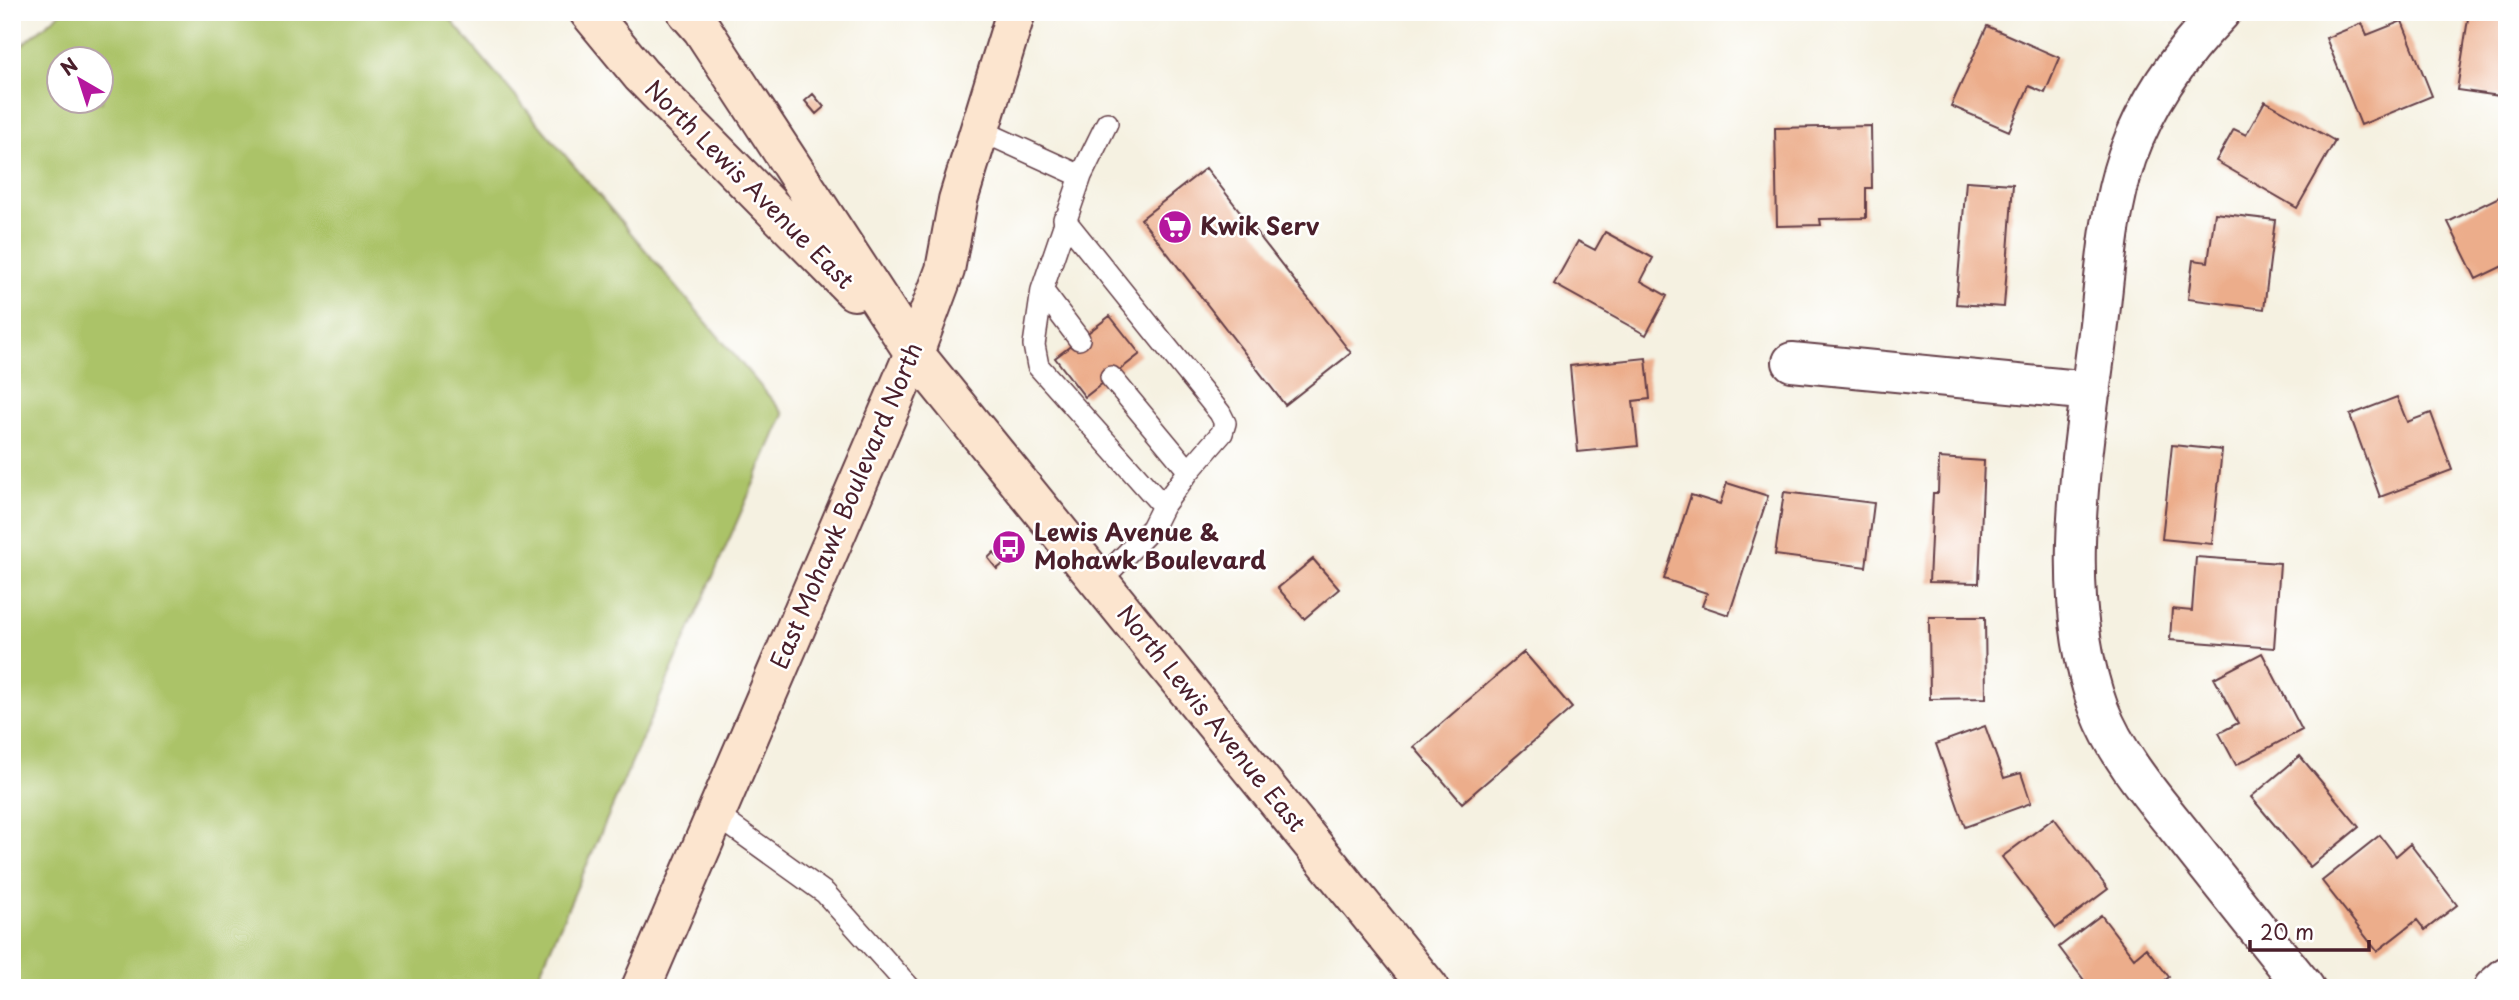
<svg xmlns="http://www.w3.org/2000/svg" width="2519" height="1000" font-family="'Playpen Sans',sans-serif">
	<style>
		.green { fill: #abc368; stroke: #7a714a; stroke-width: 2; fill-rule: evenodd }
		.building { fill: #ecad8b }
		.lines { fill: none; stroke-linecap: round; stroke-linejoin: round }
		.lane-casing { stroke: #643e46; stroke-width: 24 }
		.street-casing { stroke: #643e46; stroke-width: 42 }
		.secondary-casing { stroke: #643e46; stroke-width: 42 }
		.lane { stroke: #fff; stroke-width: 21 }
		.street { stroke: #fff; stroke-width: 38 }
		.secondary { stroke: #fce5cf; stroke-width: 38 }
		.labels { text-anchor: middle; stroke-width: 5; stroke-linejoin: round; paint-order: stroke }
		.street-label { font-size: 24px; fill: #4a1f2b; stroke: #fff }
		.poi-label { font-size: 24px; font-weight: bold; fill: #4a1f2b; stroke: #fff; text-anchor: start }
	</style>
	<rect width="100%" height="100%" fill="#fff"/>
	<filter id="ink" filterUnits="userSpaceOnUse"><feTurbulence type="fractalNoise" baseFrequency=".0143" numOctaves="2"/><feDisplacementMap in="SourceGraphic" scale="14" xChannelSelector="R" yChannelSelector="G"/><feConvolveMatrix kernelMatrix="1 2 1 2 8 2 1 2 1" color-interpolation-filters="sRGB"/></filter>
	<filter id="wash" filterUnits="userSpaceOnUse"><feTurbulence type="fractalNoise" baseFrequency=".00686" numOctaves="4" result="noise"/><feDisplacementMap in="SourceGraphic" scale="28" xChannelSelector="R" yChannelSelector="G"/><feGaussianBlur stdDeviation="1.57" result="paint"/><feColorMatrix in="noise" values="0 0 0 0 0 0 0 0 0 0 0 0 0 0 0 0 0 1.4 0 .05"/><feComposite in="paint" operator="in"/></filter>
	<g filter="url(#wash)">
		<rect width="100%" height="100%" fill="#f5f1e1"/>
		<!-- green -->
		<path class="green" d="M62 12H444L784 414 533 988H12V53ZM60 60H102V102H60Z"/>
		<g id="blocks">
			<!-- building -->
			<path class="building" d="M2469 12H2507V97L2457 90Z
				M2402 21 2432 96 2361 125 2326 38 2362 23 2367 35Z
				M1987 26 2060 58 2045 93 2029 86 2009 131 1951 106Z
				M813 94 824 107 816 114 805 101Z
				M2265 101 2335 141 2297 208 2216 161 2234 129 2246 135Z
				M1871 126 1872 188H1866V218L1820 219 1821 225 1777 226 1775 128Z
				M1206 168 1351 353 1285 405 1141 219Z
				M1966 181 2013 184 2004 307 1956 304Z
				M2507 193V264L2476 279 2448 222Z
				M2215 213 2275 220 2264 309 2188 299 2193 260 2208 262Z
				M1605 232 1653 258 1641 281 1667 296 1646 335 1554 284 1578 241 1595 250Z
				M1110 316 1140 354 1085 397 1055 358Z
				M1646 358 1650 399 1633 401 1638 446 1578 452 1570 366Z
				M2397 397 2407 422 2431 413 2452 470 2380 497 2350 415Z
				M2172 445 2222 450 2212 544 2162 539Z
				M1939 458 1984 461 1979 583 1929 582 1933 493H1938Z
				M1727 483 1768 496 1729 615 1702 606 1707 593 1664 579 1691 495 1720 504Z
				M1784 492 1874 503 1866 567 1775 555Z
				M994 552 1003 564 997 569 988 558Z
				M2196 557 2280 563 2274 648 2170 640 2172 609 2192 611Z
				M1313 559 1339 589 1304 619 1278 588Z
				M1929 617H1985L1986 698 1930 699Z
				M1524 652 1572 708 1462 803 1414 747Z
				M2262 653 2302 730 2236 765 2219 733 2238 723 2214 678Z
				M1985 726 2004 778 2021 773 2031 803 1965 827 1936 744Z
				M2300 756 2359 827 2310 867 2251 797Z
				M2054 818 2108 889 2056 928 2002 857Z
				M2380 835 2396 856 2410 844 2457 905 2425 930 2417 920 2377 951 2322 881Z
				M2101 915 2134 958 2146 948 2169 977 2155 988H2090L2059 947Z"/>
		</g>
	</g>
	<g filter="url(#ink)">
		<use href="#blocks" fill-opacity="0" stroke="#643e46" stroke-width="2"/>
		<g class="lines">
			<!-- lane casing -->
			<g class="lane-casing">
				<path id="lane" d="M980 130 1081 176 1107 123
					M1064 219 1220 413 1225 423 1222 433 1189 471
					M1042 290 1034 345 1038 366 1163 506
					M1079 339 1042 290 1081 176
					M1099 582 1152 528 1163 506 1189 471 1111 377
					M715 814 825 893 910 988"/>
			</g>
			<!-- street casing -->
			<g class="street-casing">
				<path id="street" d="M2221 12C2180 54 2147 101 2127 157 2108 213 2105 275 2098 333 2083 452 2056 594 2099 709 2118 759 2157 802 2190 844 2228 892 2266 940 2305 988
					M1792 362 2091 391
					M2493 988 2507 976"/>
			</g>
			<!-- secondary casing -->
			<g class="secondary-casing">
				<path id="secondary" d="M589 12 641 75 854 291
					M687 12 702 29 914 353 1429 988
					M641 988 914 353 945 270 958 200 1016 12"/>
			</g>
			<!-- lane -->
			<use href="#lane" class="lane"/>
			<!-- street -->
			<use href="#street" class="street"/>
			<!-- secondary -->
			<use href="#secondary" class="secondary"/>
		</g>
	</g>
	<!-- icons -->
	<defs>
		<g id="supermarket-disc" transform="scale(1.75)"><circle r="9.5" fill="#b5179e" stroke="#fff"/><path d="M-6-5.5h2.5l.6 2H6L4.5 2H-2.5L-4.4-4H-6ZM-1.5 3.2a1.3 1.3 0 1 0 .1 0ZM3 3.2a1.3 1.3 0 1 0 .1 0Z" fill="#fff"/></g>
		<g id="bus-disc" transform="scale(1.75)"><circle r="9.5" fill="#b5179e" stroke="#fff"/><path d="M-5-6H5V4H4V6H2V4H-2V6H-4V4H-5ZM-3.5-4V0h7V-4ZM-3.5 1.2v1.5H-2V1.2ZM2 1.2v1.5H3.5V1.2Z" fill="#fff"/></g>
	</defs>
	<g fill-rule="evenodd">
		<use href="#supermarket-disc" x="1175" y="227"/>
		<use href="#bus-disc" x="1009" y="547"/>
	</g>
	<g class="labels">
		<!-- street labels -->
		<g class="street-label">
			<text transform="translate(749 185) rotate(45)" y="8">North Lewis Avenue East</text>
			<text transform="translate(847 506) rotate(-67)" y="8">East Mohawk Boulevard North</text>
			<text transform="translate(1211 719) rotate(51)" y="8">North Lewis Avenue East</text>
		</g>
		<!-- poi labels -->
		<g class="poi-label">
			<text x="1200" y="235">Kwik Serv</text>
			<text x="1034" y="541">Lewis Avenue &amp;<tspan x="1034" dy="28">Mohawk Boulevard</tspan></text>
		</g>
	</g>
	<!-- margin -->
	<rect width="2519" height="1000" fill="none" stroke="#fff" stroke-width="42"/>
	<!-- north arrow -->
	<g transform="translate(80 80) rotate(321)"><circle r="33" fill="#ffffff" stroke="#b7a5aa" stroke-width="2"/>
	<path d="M0-5L12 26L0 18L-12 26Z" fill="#b5179e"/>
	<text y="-10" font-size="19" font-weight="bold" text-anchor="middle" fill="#4a1f2b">N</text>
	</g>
	<!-- scale -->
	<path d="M2250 940v10h119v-10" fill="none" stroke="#4a1f2b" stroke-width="3.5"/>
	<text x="2260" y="940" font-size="21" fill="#4a1f2b" stroke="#ffffff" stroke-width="5" paint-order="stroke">20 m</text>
</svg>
